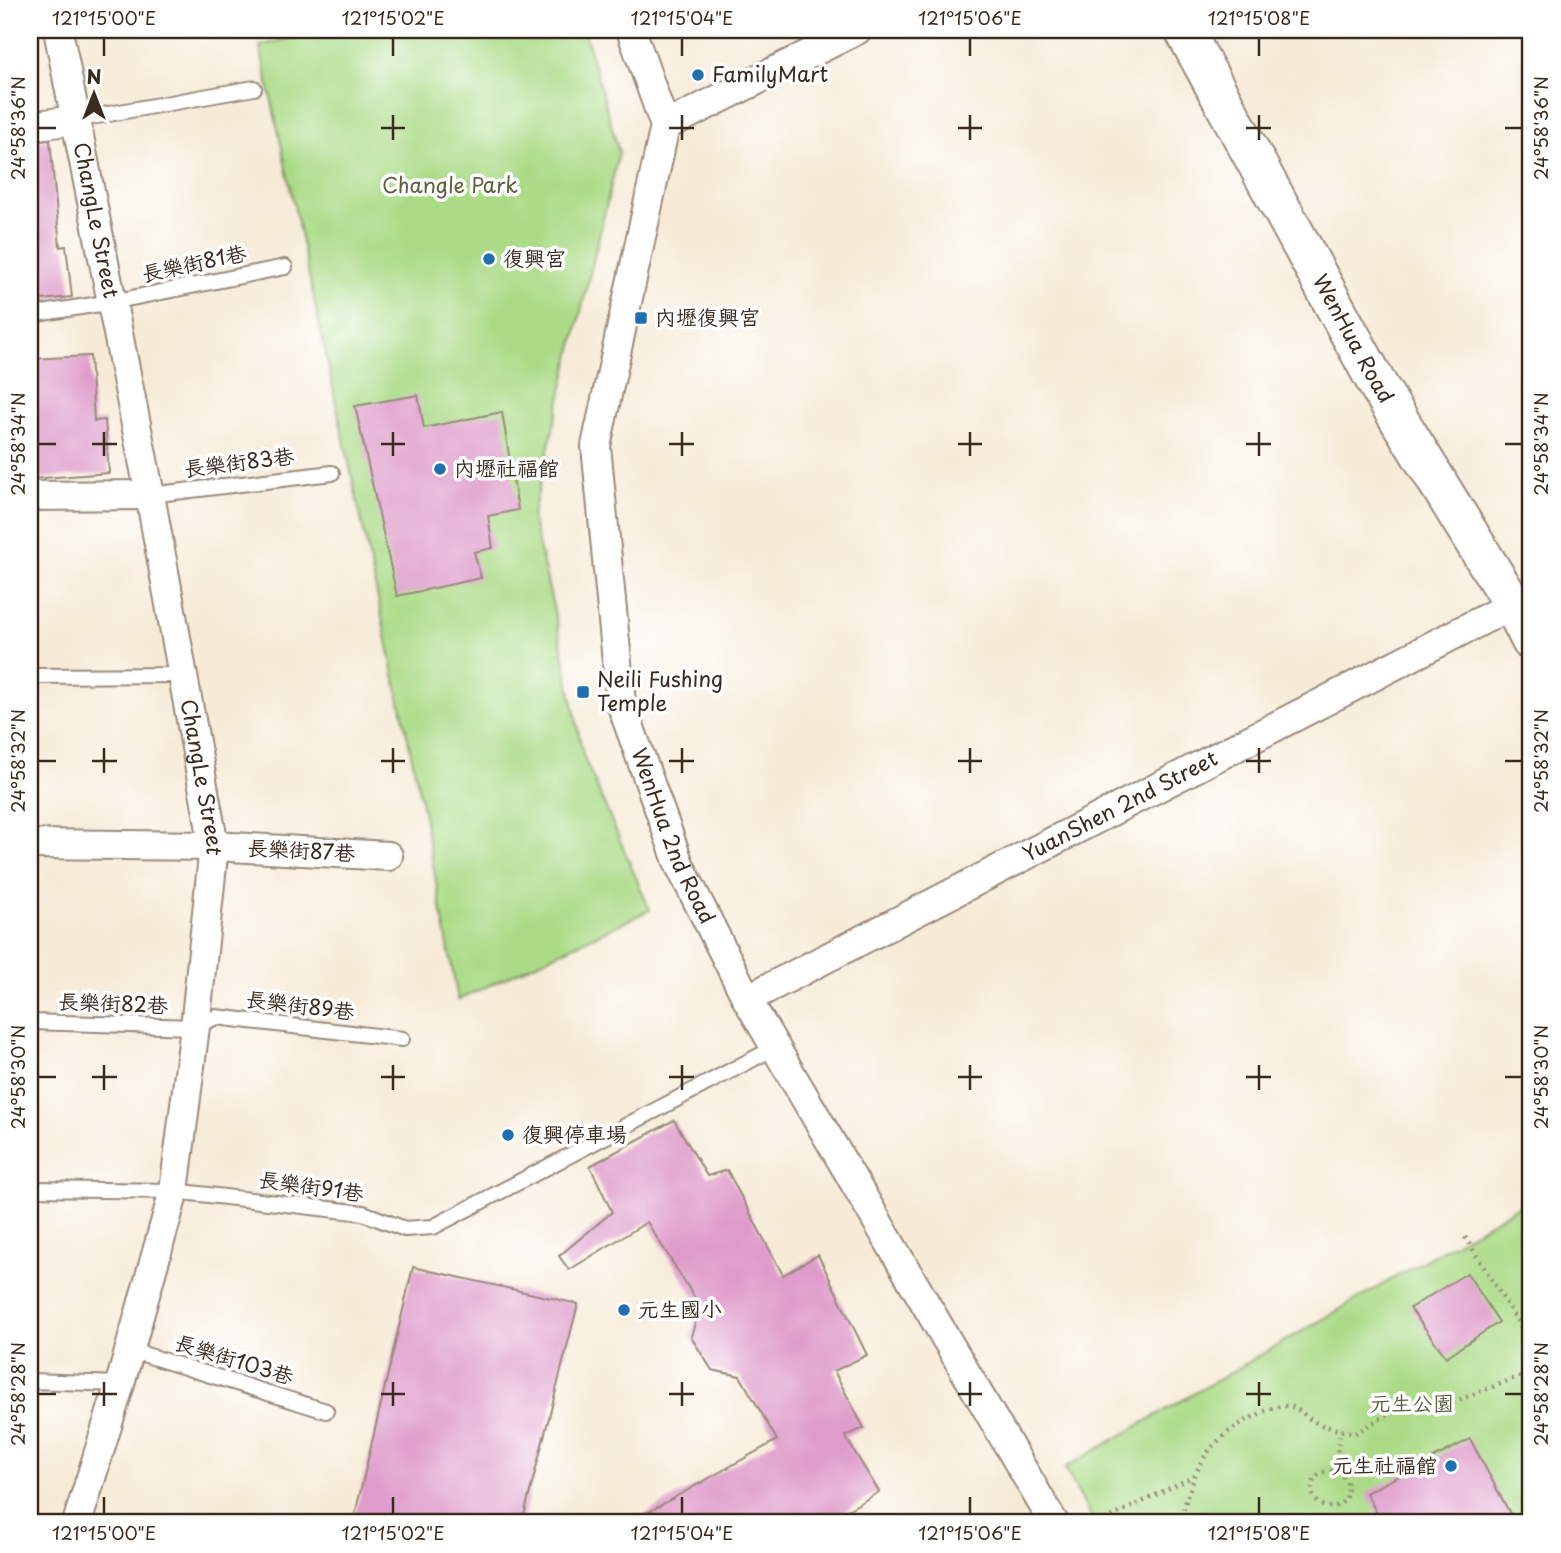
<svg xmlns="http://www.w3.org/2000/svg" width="1561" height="1553" font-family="'Playpen Sans','LXGW WenKai TC',sans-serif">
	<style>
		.green { fill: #acdb88; stroke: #748253; stroke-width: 2 }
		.building { fill: #df9ccb }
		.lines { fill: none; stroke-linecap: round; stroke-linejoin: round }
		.lane-casing { stroke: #998a7b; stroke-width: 18 }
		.street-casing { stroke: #998a7b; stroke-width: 32 }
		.secondary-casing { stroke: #998a7b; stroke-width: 42 }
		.path { stroke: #998a7b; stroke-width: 4.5; stroke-dasharray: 2 5; stroke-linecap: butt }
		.lane { stroke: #fff; stroke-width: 14 }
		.street { stroke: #fff; stroke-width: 28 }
		.secondary { stroke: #fff; stroke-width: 38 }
		.ticks { fill: none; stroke: #3b2a1e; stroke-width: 2.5 }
		.poi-dot { fill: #1f6fb2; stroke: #fff; stroke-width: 2.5 }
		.labels { text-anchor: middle; stroke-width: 7; stroke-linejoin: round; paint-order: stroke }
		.poi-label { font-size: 21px; fill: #3b2a1e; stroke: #fff; text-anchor: start }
		.park-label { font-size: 21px; fill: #5d5f3e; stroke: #fff }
		.street-label { font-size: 21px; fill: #3b2a1e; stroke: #fff }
		.neatline { fill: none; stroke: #3b2a1e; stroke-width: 2.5 }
		.ticks-label { font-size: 18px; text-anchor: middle; fill: #3b2a1e }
	</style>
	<rect width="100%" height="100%" fill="#fff"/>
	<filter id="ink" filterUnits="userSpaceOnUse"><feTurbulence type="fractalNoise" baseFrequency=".0143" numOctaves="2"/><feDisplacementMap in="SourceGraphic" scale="14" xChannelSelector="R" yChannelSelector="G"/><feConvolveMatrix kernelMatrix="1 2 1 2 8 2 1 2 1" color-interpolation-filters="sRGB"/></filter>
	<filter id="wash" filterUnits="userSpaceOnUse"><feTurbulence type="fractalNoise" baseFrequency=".00686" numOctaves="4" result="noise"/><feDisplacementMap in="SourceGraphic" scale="28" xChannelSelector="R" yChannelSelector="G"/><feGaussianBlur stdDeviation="1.57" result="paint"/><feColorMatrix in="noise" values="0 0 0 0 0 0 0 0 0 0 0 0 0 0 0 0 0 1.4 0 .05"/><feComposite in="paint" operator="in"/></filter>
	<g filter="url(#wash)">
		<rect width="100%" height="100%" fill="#f7ebd8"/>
		<!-- green -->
		<path class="green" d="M320 30H584L619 152 532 517 558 628 583 755 650 910 458 1000 421 800 260 46Z
			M1531 1199V1523H1094L1065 1468Z"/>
		<g id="blocks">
			<!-- building -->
			<path class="building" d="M50 140 60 247 66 246 72 297 30 301V142Z
				M90 356 94 421 105 420 109 473 30 479V359Z
				M418 395 424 428 502 412 518 510 488 516 493 548 474 552 481 578 397 596 355 406Z
				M674 1120 707 1176 727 1170 783 1275 818 1255 867 1355 834 1371 864 1428 845 1436 879 1492 825 1523H629L777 1440 740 1376 712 1370 691 1337 700 1306 647 1222 569 1270 559 1256 612 1212 590 1166Z
				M413 1267 578 1304 522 1523H353Z
				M1467 1273 1499 1322 1446 1357 1410 1308Z
				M1470 1439 1515 1523H1382L1366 1493Z"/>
		</g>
	</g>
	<g filter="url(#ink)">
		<use href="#blocks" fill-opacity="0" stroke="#998a7b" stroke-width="2"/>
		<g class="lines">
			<!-- lane casing -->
			<g class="lane-casing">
				<path id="lane" d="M75 120 254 88
					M30 315 112 302 285 267
					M150 495 332 473
					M30 676 183 675
					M30 1022 195 1027 216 1017 402 1039
					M30 1189 174 1191 363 1213 405 1229 433 1227 774 1048
					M130 1350 326 1411
					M30 1381 120 1384"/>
			</g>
			<!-- street casing -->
			<g class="street-casing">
				<g id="street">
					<path id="s1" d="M58 30 150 495 214 846 195 1027 174 1191 120 1384 77 1523"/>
					<path id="s2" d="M631 30 665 126 596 446 621 703 679 864 747 999 1054 1523"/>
					<path d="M30 126 75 120"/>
					<path d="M665 126 857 30"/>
					<path d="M30 496 150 495"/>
					<path d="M30 844 214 846 388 856"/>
					<path id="s3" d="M747 999 1531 595"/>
				</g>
			</g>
			<!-- secondary casing -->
			<g class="secondary-casing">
				<g id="secondary">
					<path id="s4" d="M1184 30 1376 382 1513 605 1531 641"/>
				</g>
			</g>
			<!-- path -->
			<path class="path" d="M1465 1237 1531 1343
				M1312 1489a18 18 0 1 1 36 0a18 18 0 1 1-36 0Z
				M1334 1472 1341 1430
				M1099 1523 1192 1477
				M1179 1523C1196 1472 1198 1447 1249 1419 1259 1414 1273 1406 1285 1406 1298 1406 1303 1415 1313 1421 1325 1428 1341 1430 1355 1433L1388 1414 1407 1408H1438L1526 1374 1531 1370"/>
			<!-- lane -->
			<use href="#lane" class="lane"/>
			<!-- street -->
			<use href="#street" class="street"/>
			<!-- secondary -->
			<use href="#secondary" class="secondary"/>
		</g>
	</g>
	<!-- ticks -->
	<path class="ticks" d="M104 38V56M393 38V56M682 38V56M970 38V56M1259 38V56M393 115V140M682 115V140M970 115V140M1259 115V140M38 128H56M381 128H405M669 128H694M958 128H982M1246 128H1271M1505 128H1522M104 432V456M393 432V456M682 432V456M970 432V456M1259 432V456M38 444H56M92 444H117M381 444H405M669 444H694M958 444H982M1246 444H1271M1505 444H1522M104 748V773M393 748V773M682 748V773M970 748V773M1259 748V773M38 761H56M92 761H117M381 761H405M669 761H694M958 761H982M1246 761H1271M1505 761H1522M104 1065V1090M393 1065V1090M682 1065V1090M970 1065V1090M1259 1065V1090M38 1077H56M92 1077H117M381 1077H405M669 1077H694M958 1077H982M1246 1077H1271M1505 1077H1522M104 1382V1406M393 1382V1406M682 1382V1406M970 1382V1406M1259 1382V1406M38 1394H56M92 1394H117M381 1394H405M669 1394H694M958 1394H982M1246 1394H1271M1505 1394H1522M104 1497V1514M393 1497V1514M682 1497V1514M970 1497V1514M1259 1497V1514"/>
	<!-- markers -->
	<g class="poi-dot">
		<circle cx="698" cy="75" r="7"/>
		<circle cx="489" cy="259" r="7"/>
		<rect x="634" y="311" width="14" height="14" rx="3.5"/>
		<circle cx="440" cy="469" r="7"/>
		<rect x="576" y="685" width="14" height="14" rx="3.5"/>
		<circle cx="508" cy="1135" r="7"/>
		<circle cx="624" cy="1310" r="7"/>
		<circle cx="1451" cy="1466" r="7"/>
	</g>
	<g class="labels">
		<!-- poi labels -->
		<g class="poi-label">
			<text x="712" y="82">FamilyMart</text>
			<text x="503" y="266">復興宮</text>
			<text x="655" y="325">內壢復興宮</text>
			<text x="454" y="476">內壢社福館</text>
			<text x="597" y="687">Neili Fushing<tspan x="597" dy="24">Temple</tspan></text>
			<text x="522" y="1142">復興停車場</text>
			<text x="638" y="1317">元生國小</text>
			<text x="1437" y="1473" text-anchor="end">元生社福館</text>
		</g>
		<!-- park labels -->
		<g class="park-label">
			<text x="450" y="193">Changle Park</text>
			<text x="1412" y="1411">元生公園</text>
		</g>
		<!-- street labels -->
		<g class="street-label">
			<text dy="7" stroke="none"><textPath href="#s1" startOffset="194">ChangLe Street</textPath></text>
			<text transform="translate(194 264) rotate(-12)" y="7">長樂街81巷</text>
			<text dy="7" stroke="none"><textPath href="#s4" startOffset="352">WenHua Road</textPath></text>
			<text transform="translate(239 463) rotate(-7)" y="7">長樂街83巷</text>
			<text dy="7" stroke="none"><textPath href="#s1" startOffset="761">ChangLe Street</textPath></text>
			<text dy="7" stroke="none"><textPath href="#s3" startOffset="420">YuanShen 2nd Street</textPath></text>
			<text dy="7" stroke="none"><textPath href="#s2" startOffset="830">WenHua 2nd Road</textPath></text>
			<text transform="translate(301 851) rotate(3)" y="7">長樂街87巷</text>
			<text transform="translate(113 1004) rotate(2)" y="7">長樂街82巷</text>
			<text transform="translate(300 1006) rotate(7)" y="7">長樂街89巷</text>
			<text transform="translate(311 1187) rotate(8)" y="7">長樂街91巷</text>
			<text transform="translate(234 1360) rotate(17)" y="7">長樂街103巷</text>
		</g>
	</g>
	<!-- margin -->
	<rect width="1561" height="1553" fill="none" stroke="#fff" stroke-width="77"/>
	<!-- north arrow -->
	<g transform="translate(94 94)" stroke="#ffffff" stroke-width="5" paint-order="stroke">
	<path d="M0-5L12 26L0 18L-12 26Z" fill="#3b2a1e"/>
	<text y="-10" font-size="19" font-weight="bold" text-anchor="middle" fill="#3b2a1e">N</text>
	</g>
	<rect x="38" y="38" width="1484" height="1476" class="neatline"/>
	<g class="ticks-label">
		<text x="104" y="25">121°15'00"E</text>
		<text x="393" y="25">121°15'02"E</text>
		<text x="682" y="25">121°15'04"E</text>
		<text x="970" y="25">121°15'06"E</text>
		<text x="1259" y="25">121°15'08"E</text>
		<text transform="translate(19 128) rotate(-90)" y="6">24°58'36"N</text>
		<text transform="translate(1542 128) rotate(-90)" y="6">24°58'36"N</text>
		<text transform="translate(19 444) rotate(-90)" y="6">24°58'34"N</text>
		<text transform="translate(1542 444) rotate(-90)" y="6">24°58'34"N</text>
		<text transform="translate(19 761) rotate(-90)" y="6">24°58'32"N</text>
		<text transform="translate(1542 761) rotate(-90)" y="6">24°58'32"N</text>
		<text transform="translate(19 1077) rotate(-90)" y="6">24°58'30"N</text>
		<text transform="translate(1542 1077) rotate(-90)" y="6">24°58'30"N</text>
		<text transform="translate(19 1394) rotate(-90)" y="6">24°58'28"N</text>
		<text transform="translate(1542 1394) rotate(-90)" y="6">24°58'28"N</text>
		<text x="104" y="1540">121°15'00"E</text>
		<text x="393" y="1540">121°15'02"E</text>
		<text x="682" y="1540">121°15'04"E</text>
		<text x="970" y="1540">121°15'06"E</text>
		<text x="1259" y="1540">121°15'08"E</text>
	</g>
</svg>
